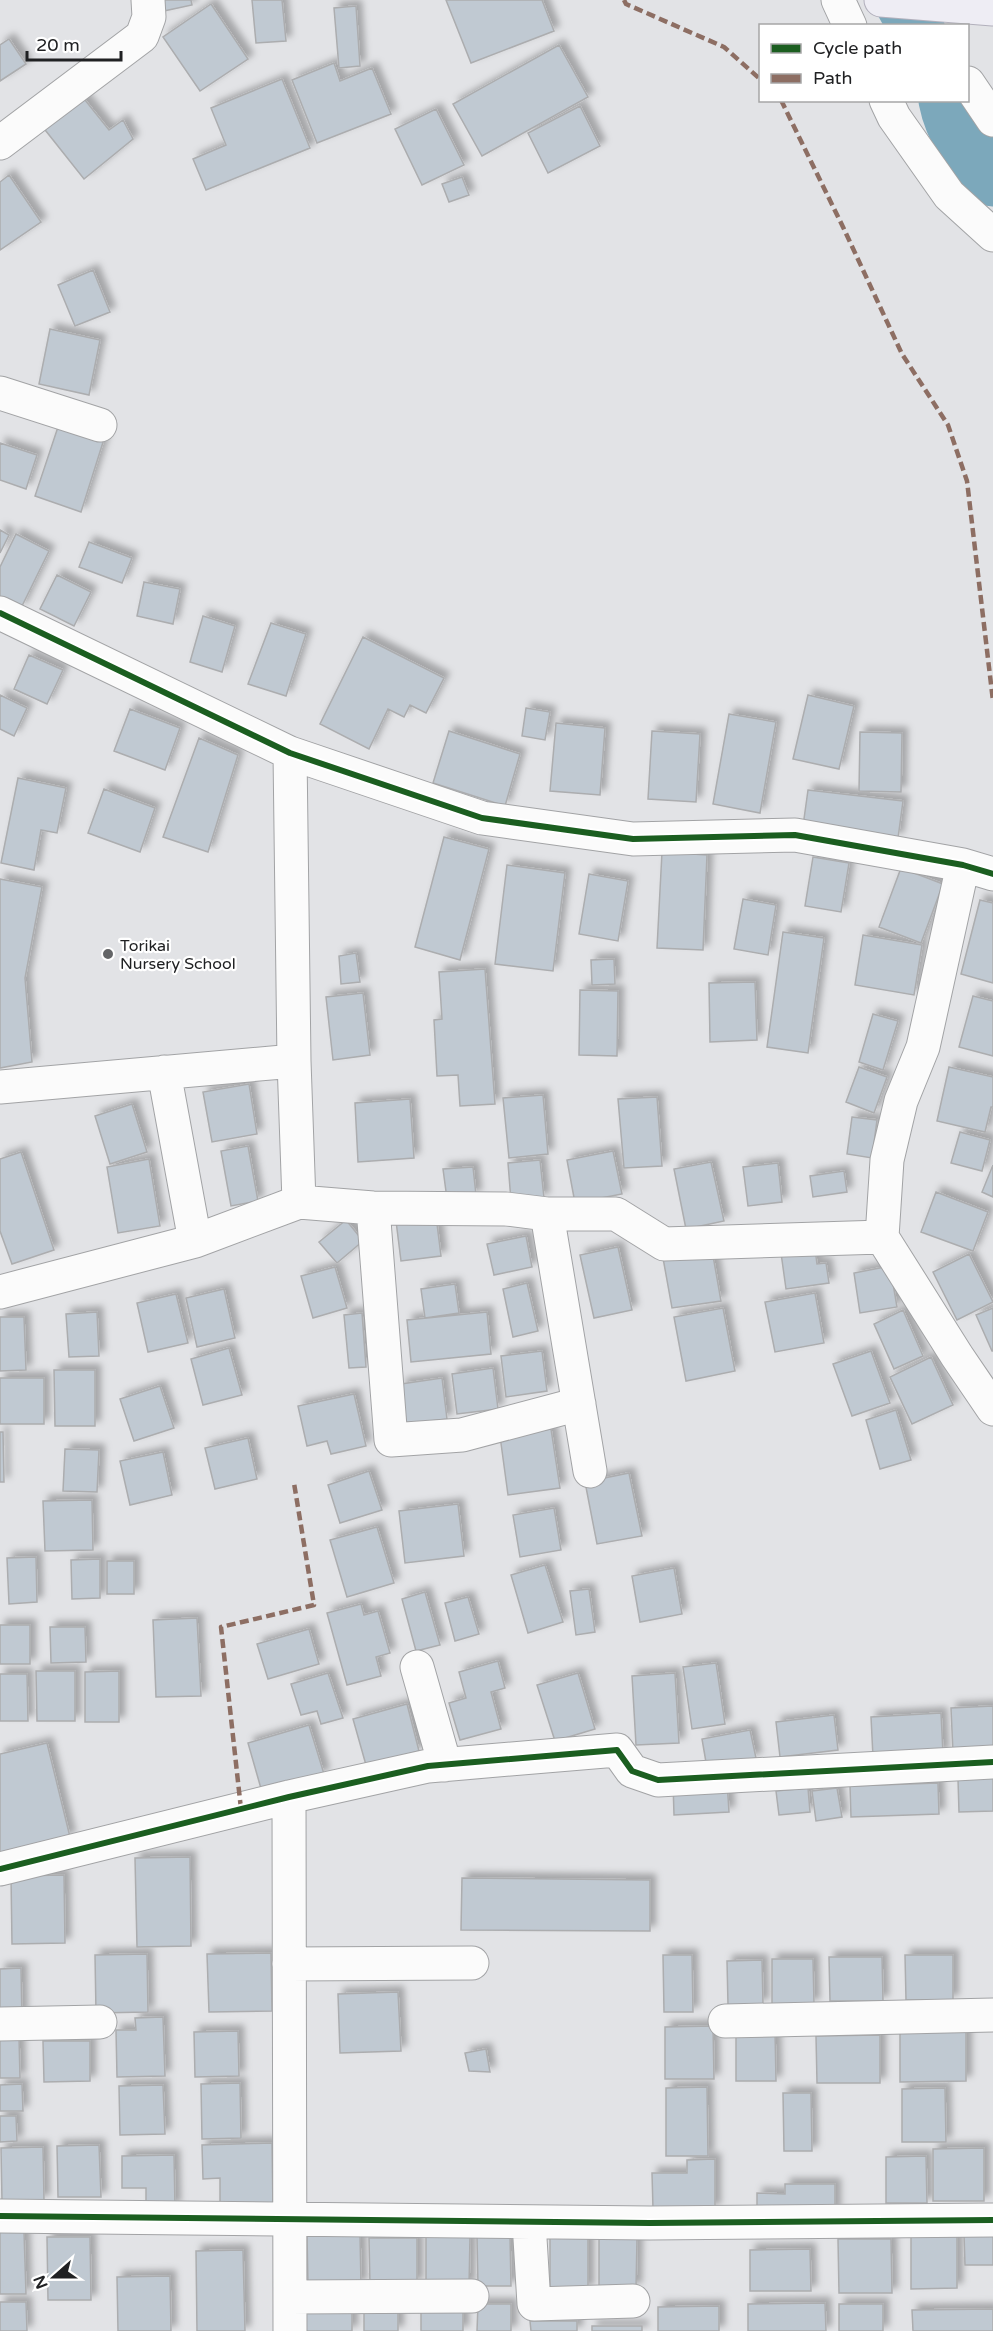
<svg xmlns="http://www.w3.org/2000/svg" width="993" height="2331" font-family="'Varela Round',sans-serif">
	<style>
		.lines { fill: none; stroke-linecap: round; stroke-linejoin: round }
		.river { stroke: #7ca8bb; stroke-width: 57 }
		.building { fill: #c0c9d2; stroke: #acadaf; stroke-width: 1.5; filter: url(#shadow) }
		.minor-casing { stroke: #a2a3a5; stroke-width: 35 }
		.major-casing { stroke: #b2b0bc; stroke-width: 35 }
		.minor { stroke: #fbfbfb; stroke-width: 33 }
		.major { stroke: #eeedf4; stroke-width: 33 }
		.quiet { stroke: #8d6e63; stroke-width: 4.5; stroke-dasharray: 9 4.5; stroke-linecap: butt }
		.cycleway-casing { stroke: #fff; stroke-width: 10 }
		.cycleway { stroke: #1b5e20; stroke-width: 6 }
		.poi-dot { fill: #646567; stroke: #fff; stroke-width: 2 }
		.labels { text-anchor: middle; stroke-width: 4.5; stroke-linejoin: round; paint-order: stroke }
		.poi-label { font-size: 16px; fill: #202123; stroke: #fff; text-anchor: start }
	</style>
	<defs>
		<filter id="shadow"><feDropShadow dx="5.5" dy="-5.5" stdDeviation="3" flood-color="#0004"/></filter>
	</defs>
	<rect width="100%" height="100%" fill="#e2e3e6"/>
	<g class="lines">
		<!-- river -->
		<path class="river" d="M902 0 916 26
			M947 100C953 131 972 156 993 178"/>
	</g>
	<!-- building -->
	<path class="building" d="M156 0H191L192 5 159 12Z
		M252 0H282L286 41 256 43Z
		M446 0H542L554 31 471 63Z
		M211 4 248 59 200 91 163 37Z
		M356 6 360 66 339 68 334 8Z
		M9 39 26 64 0 81V45Z
		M559 45 588 97 482 156 453 104Z
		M334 63 340 81 372 68 391 114 317 143 292 80Z
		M282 79 310 148 206 190 193 159 226 145 211 108Z
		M81 95 109 130 123 120 133 139 84 179 42 126Z
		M580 106 600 146 548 173 528 133Z
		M436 109 464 165 422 185 395 129Z
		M9 175 41 222 0 250V182Z
		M462 177 469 195 449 202 442 184Z
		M93 270 110 312 75 326 58 285Z
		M50 329 100 340 89 395 39 384Z
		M59 424 104 439 81 512 35 496Z
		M0 443 37 455 26 489 0 480Z
		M0 530 9 535 0 553Z
		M16 534 49 551 21 608 0 597V567Z
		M89 542 132 558 122 583 79 567Z
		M57 575 91 592 74 626 40 609Z
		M144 582 180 589 173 624 137 616Z
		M203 616 235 626 222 672 190 662Z
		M271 623 306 634 286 696 248 684Z
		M363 637 444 678 426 713 410 705 404 717 388 709 369 749 320 724Z
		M29 655 63 670 47 704 14 689Z
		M0 695 27 708 14 736 0 729Z
		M808 695 854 706 839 769 793 759Z
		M526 708 550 712 545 740 522 736Z
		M130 709 180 728 165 770 114 751Z
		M729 714 776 722 760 813 713 804Z
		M556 723 605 728 600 795 550 791Z
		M449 731 520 754 505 806 433 783Z
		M652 731 700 734 696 802 648 799Z
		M860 732 902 733 901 792 859 791Z
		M199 738 238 755 208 852 163 837Z
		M18 778 66 788 57 833 41 830 34 870 1 863Z
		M104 789 155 808 140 852 88 833Z
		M808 790 903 801 898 838 803 826Z
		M444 837 489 849 460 960 415 947Z
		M662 852 707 855 703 950 657 948Z
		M813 857 849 863 841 912 805 906Z
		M507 865 565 873 553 971 495 964Z
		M901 868 943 884 921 943 879 927Z
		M589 874 628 881 618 941 579 934Z
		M0 879 42 887 25 978 32 1062 0 1068Z
		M743 899 776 905 768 955 734 949Z
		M980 900 993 903V983L961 974Z
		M783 932 824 938 808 1053 767 1047Z
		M863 935 922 945 914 995 855 985Z
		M356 953 360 982 341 984 339 956Z
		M614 959 615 984 592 985 591 960Z
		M485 969 495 1104 460 1106 458 1075 437 1076 434 1020 442 1019 439 972Z
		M755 982 757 1040 710 1042 709 983Z
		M580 990 618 991 617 1056 579 1055Z
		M363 993 370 1055 333 1060 326 997Z
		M973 996 993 1001V1056L959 1047Z
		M873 1014 898 1021 883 1070 859 1062Z
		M859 1067 887 1077 874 1113 846 1102Z
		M949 1067 993 1077V1107H991L985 1132 937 1121Z
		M249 1084 257 1134 212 1142 203 1092Z
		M543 1095 548 1154 509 1158 503 1098Z
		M657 1097 662 1166 624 1168 618 1099Z
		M410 1099 414 1158 358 1162 355 1103Z
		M132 1104 147 1152 110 1164 95 1116Z
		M852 1117 877 1120 872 1158 847 1154Z
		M960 1132 990 1140 982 1171 951 1163Z
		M248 1146 258 1201 231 1206 221 1151Z
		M613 1151 622 1194 575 1203 567 1160Z
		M21 1152 54 1250 12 1264 0 1231V1159Z
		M149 1159 160 1226 118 1233 107 1167Z
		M540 1160 544 1198 511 1201 508 1163Z
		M711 1162 724 1221 686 1229 674 1169Z
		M778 1163 782 1202 748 1206 743 1167Z
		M993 1165V1197L982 1192Z
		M473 1167 476 1195 447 1199 443 1169Z
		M844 1171 847 1192 813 1197 810 1176Z
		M936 1192 988 1212 973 1251 921 1232Z
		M436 1216 441 1256 401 1261 396 1221Z
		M346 1220 363 1241 337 1263 319 1242Z
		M526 1236 532 1267 494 1275 487 1244Z
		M618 1247 632 1310 594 1318 580 1255Z
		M815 1249 817 1264 826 1263 829 1283 786 1289 781 1253Z
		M712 1250 721 1301 672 1308 663 1258Z
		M969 1254 993 1302 957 1320 933 1272Z
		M890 1266 897 1307 860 1313 854 1273Z
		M335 1267 347 1308 313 1318 301 1276Z
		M527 1283 538 1331 513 1337 503 1289Z
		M455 1284 459 1313 425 1318 421 1289Z
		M224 1289 235 1338 197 1347 186 1298Z
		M815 1293 824 1343 775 1352 765 1302Z
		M176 1294 188 1343 148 1352 137 1303Z
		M723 1308 735 1371 686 1381 674 1317Z
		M993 1308V1351H992L976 1315Z
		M903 1310 923 1356 894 1369 874 1324Z
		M97 1312 99 1356 69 1357 66 1314Z
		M487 1312 491 1354 411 1362 407 1320Z
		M362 1313 366 1367 349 1368 344 1315Z
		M0 1317H24L26 1370 0 1371Z
		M229 1348 242 1395 203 1405 191 1359Z
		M542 1351 547 1391 506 1397 501 1356Z
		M871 1351 890 1403 852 1416 833 1364Z
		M931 1357 953 1405 912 1424 890 1377Z
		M493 1368 498 1409 457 1414 452 1374Z
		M54 1370H95V1426H55Z
		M0 1378H44V1424H0Z
		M442 1378 447 1419 406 1424 401 1384Z
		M160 1386 174 1428 134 1441 120 1399Z
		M354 1394 366 1446 331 1454 327 1441 307 1446 298 1406Z
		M896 1410 911 1460 880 1469 866 1420Z
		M551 1429 560 1488 508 1495 500 1436Z
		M0 1432H3L4 1482H0Z
		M248 1438 257 1479 215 1489 205 1448Z
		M65 1449 99 1450 97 1492 63 1491Z
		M163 1452 172 1495 130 1505 120 1461Z
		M369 1471 382 1510 340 1523 328 1485Z
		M629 1473 642 1536 597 1544 585 1482Z
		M92 1500 93 1550 45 1551 43 1501Z
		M458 1504 464 1556 405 1563 399 1511Z
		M554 1508 561 1550 520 1557 513 1515Z
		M377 1527 394 1583 347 1597 330 1540Z
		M36 1557 37 1602 9 1604 7 1558Z
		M100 1559V1598L72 1599 71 1560Z
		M107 1561H134V1594H107Z
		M545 1565 563 1622 528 1633 511 1575Z
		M674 1568 682 1614 640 1622 632 1576Z
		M589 1589 595 1632 576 1635 570 1591Z
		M425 1592 440 1645 416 1651 402 1599Z
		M468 1597 479 1634 455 1641 445 1603Z
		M361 1604 364 1615 378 1611 390 1653 376 1657 381 1676 347 1685 327 1613Z
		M197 1618 201 1696 156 1697 153 1620Z
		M0 1625H30V1664H0Z
		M50 1627H85L86 1662 51 1663Z
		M309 1629 319 1664 268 1679 257 1644Z
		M498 1661 505 1688 491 1692 501 1729 460 1740 449 1703 466 1698 459 1672Z
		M716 1663 725 1724 692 1729 683 1667Z
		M36 1671H75V1721H37Z
		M119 1671V1722H85V1672Z
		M328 1673 343 1718 321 1724 317 1711 301 1715 291 1684Z
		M578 1673 595 1729 555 1741 537 1685Z
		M675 1673 679 1743 636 1745 632 1676Z
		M0 1674H27L28 1721H0Z
		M407 1704 419 1751 366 1765 353 1719Z
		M993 1706V1751L953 1753 951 1708Z
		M941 1713 943 1754 873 1757 871 1717Z
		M834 1715 838 1750 780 1757 776 1722Z
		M309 1725 324 1774 262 1792 248 1743Z
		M750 1730 756 1758 707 1768 702 1739Z
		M47 1743 70 1837 0 1854V1754Z
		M993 1778V1811L959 1812 958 1779Z
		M727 1781 729 1812 674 1815 673 1783Z
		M938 1783 939 1814 851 1817 850 1786Z
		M808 1788 810 1812 779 1815 776 1791Z
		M837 1788 842 1817 816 1821 812 1791Z
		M190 1857 191 1946 137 1947 135 1858Z
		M64 1875 65 1943 12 1944 11 1876Z
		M462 1878 650 1880V1931L461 1930Z
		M271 1953 272 2011 209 2012 207 1954Z
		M147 1954 148 2012 96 2013 95 1955Z
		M663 1955H692L693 2012H664Z
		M905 1955H953V2000H906Z
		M829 1957H882L883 2001H830Z
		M772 1959H813L814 2004H772Z
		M762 1960 763 2004 728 2005 727 1961Z
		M21 1968 22 2021H0V1969Z
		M398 1992 401 2051 340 2053 338 1994Z
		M163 2017 165 2076 117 2077 116 2030H136L135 2018Z
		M713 2026 714 2079H665V2027Z
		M238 2031 239 2076 195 2077 194 2032Z
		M775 2031 776 2081H736V2032Z
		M966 2031V2081L900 2082V2032Z
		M880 2035V2083H817L816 2036Z
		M19 2037 20 2078H0V2038Z
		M43 2041H90V2081L44 2082Z
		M486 2049 490 2072 469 2071 465 2053Z
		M240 2083 241 2138 202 2139 201 2084Z
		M22 2084 23 2111H0V2085Z
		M163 2085 165 2134 120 2135 119 2086Z
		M707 2087 708 2156H666V2088Z
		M945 2088 946 2142H902V2089Z
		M783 2093H811L812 2151H784Z
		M0 2116H16L17 2141 0 2142Z
		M272 2143 273 2210 220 2212V2178L203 2179 202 2145Z
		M99 2145 101 2197H58L57 2146Z
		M43 2147 44 2200 2 2201 1 2148Z
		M984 2148V2201H933V2149Z
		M174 2155 175 2207H146V2188H122V2156Z
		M926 2156 927 2203H886V2157Z
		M715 2159V2209H653L652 2173H687V2160Z
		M785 2184H835V2214H757V2193L785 2194Z
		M0 2232H24L26 2294H0Z
		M957 2232V2288L911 2289V2233Z
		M964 2234H993V2265H965Z
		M360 2235 361 2285H308L307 2236Z
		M47 2237H90L91 2300H48Z
		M426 2237H470L469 2286H426Z
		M477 2237H510L511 2286H478Z
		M550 2237H588V2290H550Z
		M369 2238H417V2284L370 2285Z
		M599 2238 637 2239 636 2288H599Z
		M838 2239H891L892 2293H839Z
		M810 2249 811 2291H750V2250Z
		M243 2250 245 2331H197L196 2251Z
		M170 2276 171 2331H118L117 2277Z
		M0 2302H26L27 2331H0Z
		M825 2303 826 2331H748V2304Z
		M478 2304H511V2331H477Z
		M839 2304H883V2331H839Z
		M421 2305H463V2331H421Z
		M719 2306V2331H658V2307Z
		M306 2308 352 2309V2331H306Z
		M364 2308 398 2309V2331H364Z
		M993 2309V2331H913L912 2310Z
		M530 2321H577V2331H531Z
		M592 2326H642V2331H592Z"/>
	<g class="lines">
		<!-- minor casing -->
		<g class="minor-casing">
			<path id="minor" d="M838 0 850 26
				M968 83 993 120
				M886 100 894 117 949 195 993 235
				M0 143 142 36 149 17 148 0
				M0 393 100 425
				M0 613 290 753 482 818 633 839 795 835 963 865 993 874
				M963 865 923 1047 901 1101 887 1160 882 1237 957 1356 993 1409
				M164 1072 195 1241
				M0 1087 294 1061
				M299 1202 373 1208 506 1209 547 1214H616L664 1244 882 1237
				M373 1208 391 1440 462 1435 579 1404
				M547 1214 590 1471
				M0 1292 195 1241 299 1202 294 1061 290 753
				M417 1667 445 1765
				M289 1797 290 2331
				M0 1869 289 1797 428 1766 617 1750 632 1771 658 1780 993 1762
				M289 1964 472 1963
				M725 2021 993 2015
				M0 2024 100 2022
				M0 2216 650 2223 993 2220
				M529 2222 534 2304 633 2301
				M290 2297 472 2296"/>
		</g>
		<!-- major casing -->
		<g class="major-casing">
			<path id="major" d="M881 0 993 9"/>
		</g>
		<!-- minor -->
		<use href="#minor" class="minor"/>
		<!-- major -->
		<use href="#major" class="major"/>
		<!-- quiet -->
		<path class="quiet" d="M624 0 626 4 724 47 760 79
			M781 100 843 227 902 354 948 425 967 481 993 701
			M241 1809 221 1627 314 1605 294 1483"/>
		<!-- cycleway casing -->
		<g class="cycleway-casing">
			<path id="cycleway" d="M0 613 290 753 482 818 633 839 795 835 963 865 993 874
				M0 1869 289 1797 428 1766 617 1750 632 1771 658 1780 993 1762
				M0 2216 650 2223 993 2220"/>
		</g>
		<!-- cycleway -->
		<use href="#cycleway" class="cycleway"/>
	</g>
	<!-- markers -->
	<circle class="poi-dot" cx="108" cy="954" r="6"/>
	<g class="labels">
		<!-- poi labels -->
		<g class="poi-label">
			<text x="120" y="951">Torikai<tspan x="120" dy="18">Nursery School</tspan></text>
		</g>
	</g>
	<!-- legend -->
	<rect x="759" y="24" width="210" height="78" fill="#ffffff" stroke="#a6a6a7" stroke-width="1.5"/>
	<rect x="771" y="44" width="30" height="9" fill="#1b5e20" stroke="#a6a6a7" stroke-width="1.5"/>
	<text x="813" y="54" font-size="18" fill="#202123">Cycle path</text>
	<rect x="771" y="74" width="30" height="9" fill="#8d6e63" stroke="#a6a6a7" stroke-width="1.5"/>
	<text x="813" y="84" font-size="18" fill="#202123">Path</text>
	<!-- north arrow -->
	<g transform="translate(54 2277) rotate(249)" stroke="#ffffff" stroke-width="4.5" paint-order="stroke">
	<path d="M0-4.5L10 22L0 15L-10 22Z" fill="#202123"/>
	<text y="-9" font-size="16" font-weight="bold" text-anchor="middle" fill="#202123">N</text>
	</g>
	<!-- scale -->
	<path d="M27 51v9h94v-9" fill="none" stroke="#202123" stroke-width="3"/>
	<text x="36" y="51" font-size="18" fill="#202123" stroke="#ffffff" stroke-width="4.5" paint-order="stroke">20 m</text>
</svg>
